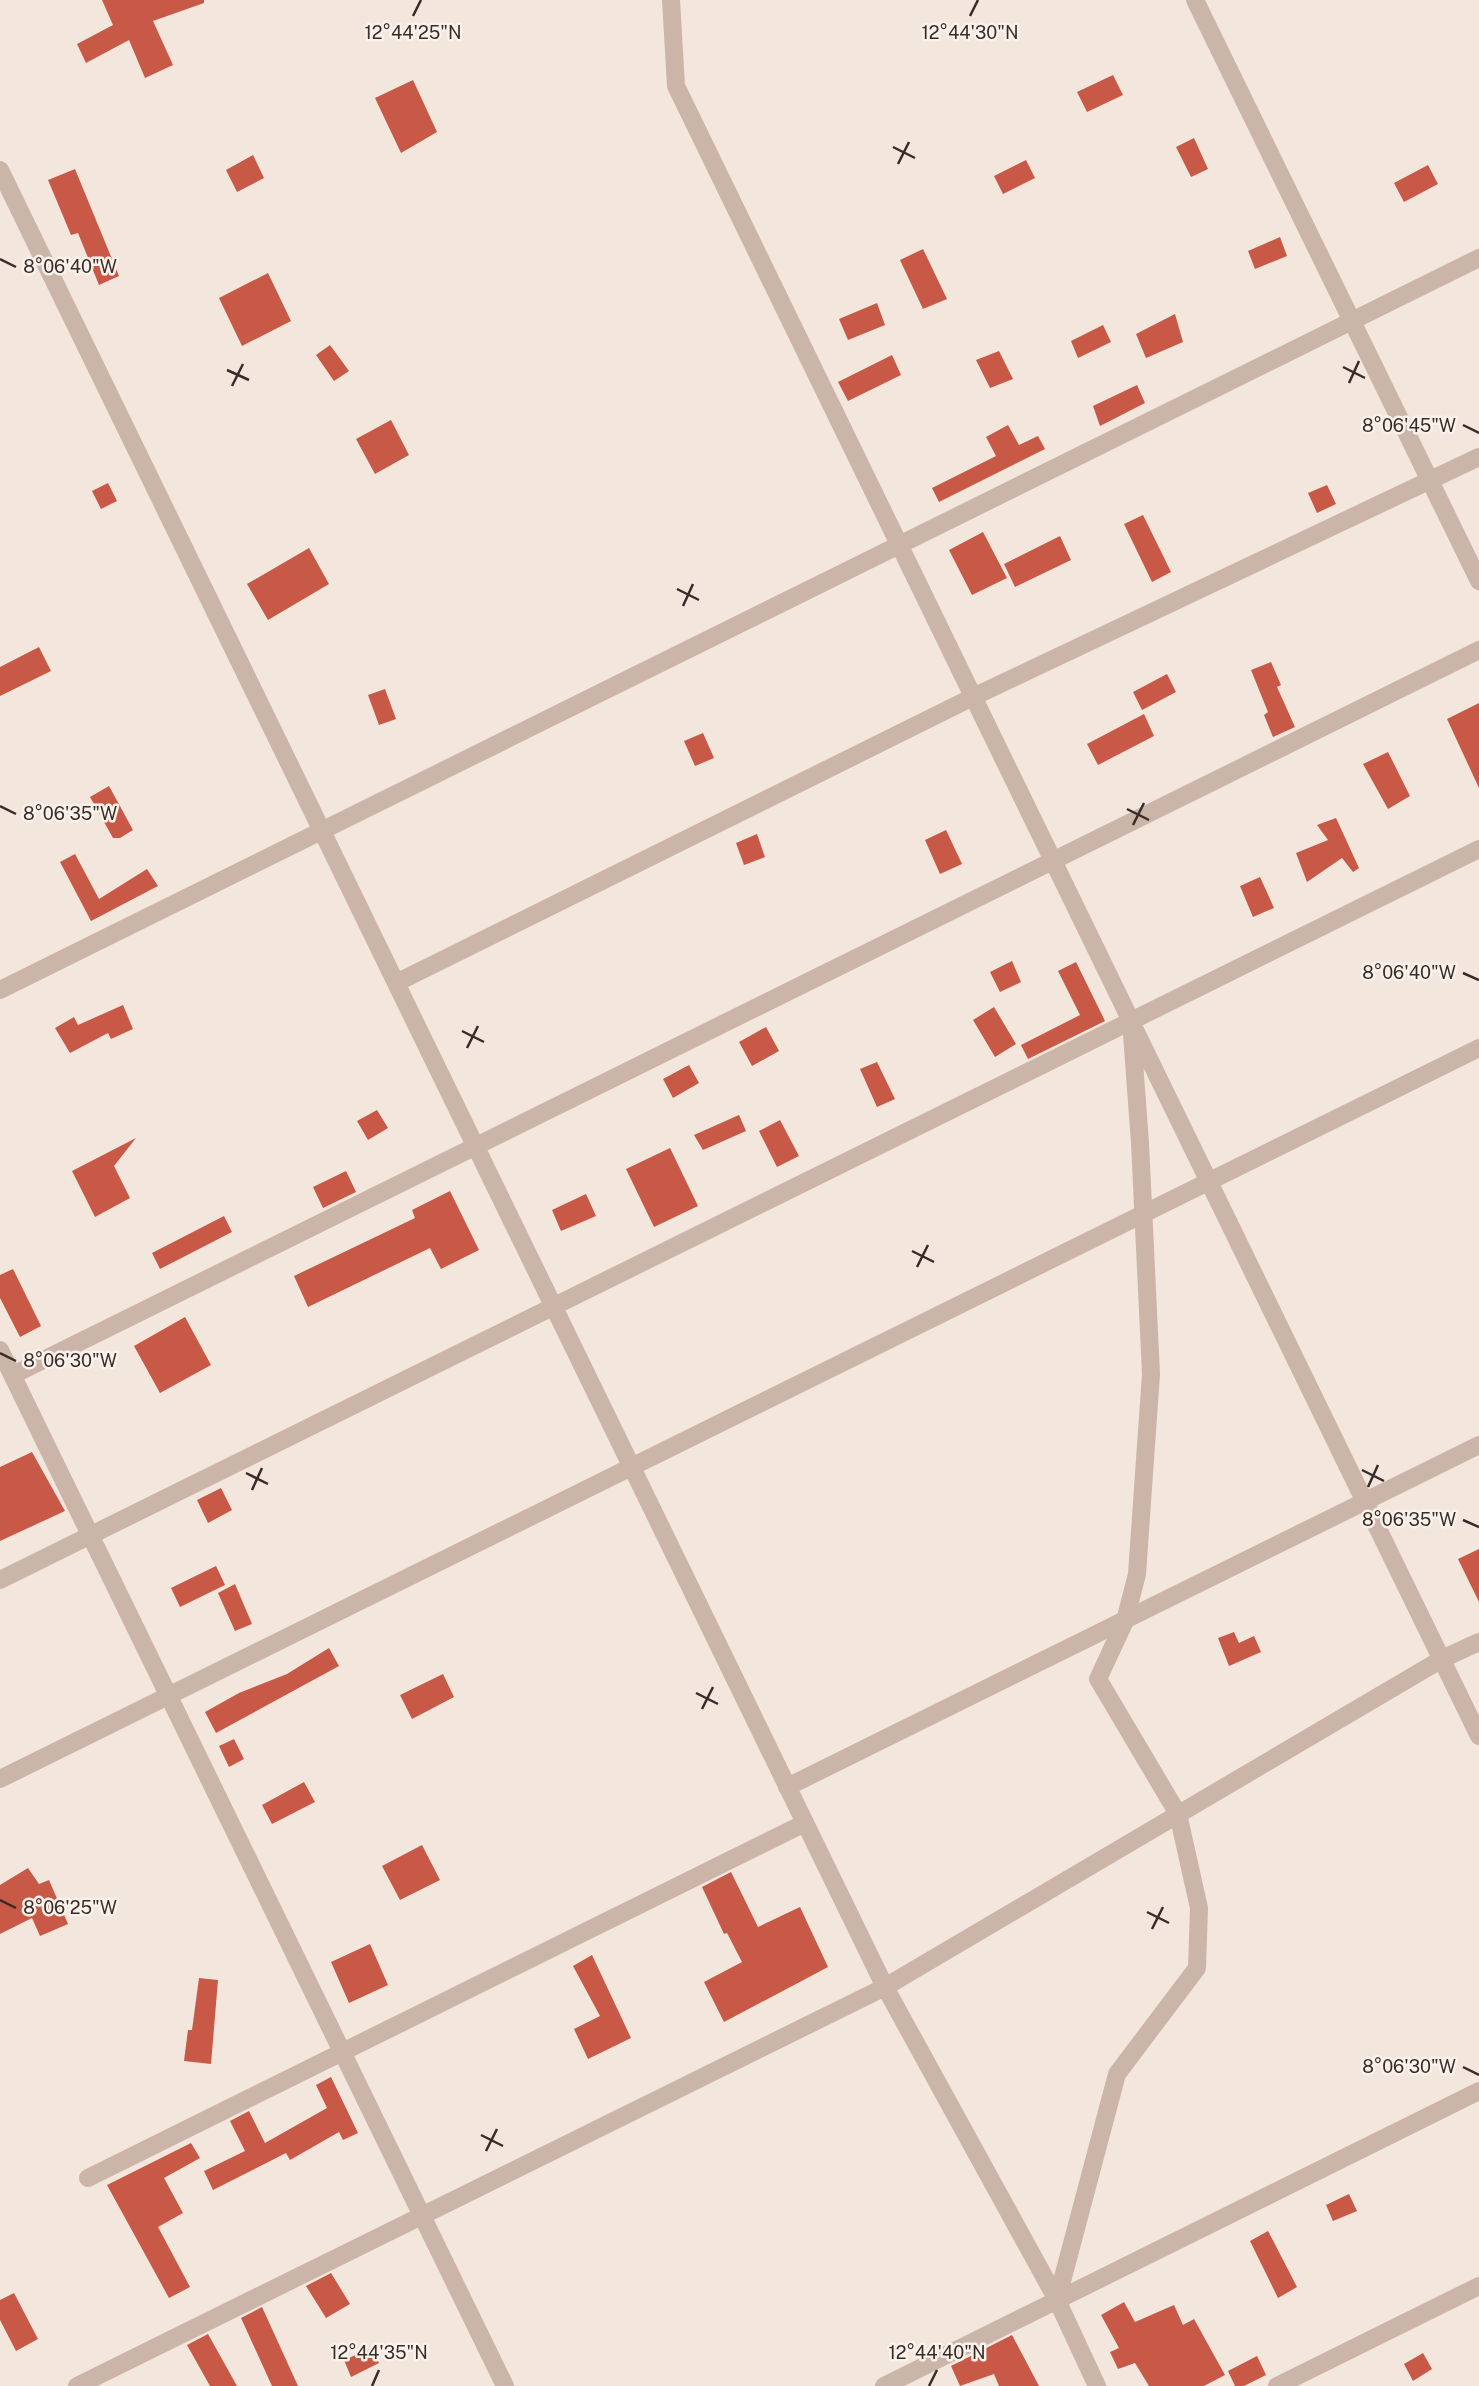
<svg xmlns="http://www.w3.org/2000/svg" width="1479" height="2386" font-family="'Public Sans',sans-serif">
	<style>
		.building { fill: #c75946 }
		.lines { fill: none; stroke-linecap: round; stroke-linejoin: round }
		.minor { stroke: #cbb5a9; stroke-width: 18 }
		.ticks { fill: none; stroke: #382c29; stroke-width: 2.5 }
		.ticks-label { font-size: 18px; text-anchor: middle; fill: #382c29; stroke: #faf1ea; stroke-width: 5; stroke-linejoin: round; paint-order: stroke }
	</style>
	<rect width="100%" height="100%" fill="#f3e6dd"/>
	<!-- building -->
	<path class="building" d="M102 0H204V3L153 21 173 65 145 78 129 40 86 63 77 44 113 25Z
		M1113 75 1123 95 1087 112 1077 92Z
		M413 80 437 132 401 153 375 98Z
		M1194 138 1208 169 1191 177 1176 147Z
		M253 155 264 178 237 192 226 170Z
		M1026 160 1035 178 1003 194 994 176Z
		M1428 165 1438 184 1404 202 1394 183Z
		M75 169 119 276 99 285 78 233 71 235 48 180Z
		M1280 237 1287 256 1255 269 1248 251Z
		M923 249 947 299 923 309 900 260Z
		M268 273 291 321 242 346 219 298Z
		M877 303 885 325 848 340 839 319Z
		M1175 314 1183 342 1146 358 1136 334Z
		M1103 325 1111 342 1078 358 1071 341Z
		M330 345 349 371 334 381 316 355Z
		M999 351 1013 379 990 388 976 360Z
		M892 355 901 375 848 401 838 382Z
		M1137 385 1145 403 1100 426 1093 406Z
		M391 420 409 455 375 474 356 439Z
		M1008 425 1019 445 1038 436 1045 449 939 502 932 488 996 456 986 437Z
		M108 483 117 501 101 509 92 491Z
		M1327 485 1336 504 1317 513 1308 493Z
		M1143 515 1171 572 1152 582 1124 524Z
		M983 532 1007 578 972 595 949 550Z
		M1060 536 1071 560 1015 587 1004 564Z
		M309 548 329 584 268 620 247 584Z
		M39 647 51 671 0 696V667Z
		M1271 662 1281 685 1277 687 1295 727 1273 737 1264 715 1268 712 1251 670Z
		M1167 674 1176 692 1142 710 1133 692Z
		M385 689 396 719 379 725 368 695Z
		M1479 703V788L1447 719Z
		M1144 714 1154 736 1098 765 1087 744Z
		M703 733 714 758 695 766 684 741Z
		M1388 752 1410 796 1388 809 1363 764Z
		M109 786 133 830 120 838H113L90 797Z
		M1336 818 1359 868 1353 872 1342 858 1307 882 1296 853 1328 840 1317 825Z
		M946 830 962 864 940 874 925 840Z
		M757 834 765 857 744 865 736 843Z
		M75 854 99 899 147 869 158 886 91 921 60 862Z
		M1260 877 1274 908 1253 917 1240 886Z
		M1012 961 1021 982 1000 992 990 972Z
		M1076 962 1105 1021 1028 1059 1021 1045 1080 1015 1058 971Z
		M123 1005 133 1029 111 1039 108 1033 70 1053 55 1028 74 1017 78 1025Z
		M994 1007 1016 1044 995 1057 973 1020Z
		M766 1027 779 1051 752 1066 739 1042Z
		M877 1062 895 1099 877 1107 860 1069Z
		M689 1065 699 1083 673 1098 663 1079Z
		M377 1110 388 1128 368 1140 357 1121Z
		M739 1115 746 1131 703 1150 694 1135Z
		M780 1120 799 1156 777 1167 759 1131Z
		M136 1138 114 1166 130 1198 95 1217 72 1171Z
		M670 1148 698 1206 654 1227 626 1169Z
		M346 1171 356 1192 323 1208 313 1187Z
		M450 1191 479 1250 441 1269 430 1248 308 1307 294 1276 415 1218 412 1210Z
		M586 1194 596 1216 561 1231 552 1210Z
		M224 1216 232 1232 160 1269 152 1253Z
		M13 1269 41 1326 20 1337 0 1298V1275Z
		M185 1317 211 1365 160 1393 134 1346Z
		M32 1452 65 1511 0 1541V1467Z
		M221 1488 232 1510 208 1523 197 1500Z
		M1479 1549V1602L1458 1559Z
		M216 1566 225 1585 180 1607 171 1588Z
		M235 1584 252 1624 235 1631 218 1593Z
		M1234 1632 1239 1643 1254 1636 1261 1652 1229 1666 1218 1638Z
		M329 1648 339 1666 216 1733 205 1712 239 1693 287 1674Z
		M443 1674 454 1697 412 1719 400 1695Z
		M234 1739 244 1759 229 1767 219 1746Z
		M304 1782 315 1802 272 1824 262 1805Z
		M422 1845 440 1880 400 1900 382 1866Z
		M28 1868 39 1884 49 1880 68 1924 40 1936 32 1918 0 1934V1885Z
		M731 1872 758 1927 800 1907 828 1967 724 2022 704 1982 742 1962 727 1933 724 1934 702 1887Z
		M370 1944 388 1985 349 2003 331 1962Z
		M592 1955 631 2038 588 2059 574 2029 600 2016 573 1966Z
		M199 1978 218 1980 211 2064 184 2061 188 2030H192Z
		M331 2077 358 2133 343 2140 339 2132 290 2160 286 2153 213 2190 204 2171 245 2151 230 2121 249 2111 265 2143 327 2108 316 2085Z
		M191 2143 200 2158 164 2178 183 2213 158 2227 190 2287 169 2298 107 2185Z
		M1349 2194 1357 2211 1333 2221 1326 2205Z
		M1268 2231 1297 2287 1278 2298 1250 2241Z
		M331 2273 350 2304 326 2318 306 2286Z
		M14 2293 38 2339 16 2351 0 2320V2300Z
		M1124 2302 1135 2322 1174 2305 1183 2325 1194 2319 1225 2375 1204 2386H1149L1135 2363 1118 2369 1110 2352 1119 2348 1101 2315Z
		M262 2307 298 2386H272L241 2318Z
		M208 2334 237 2386H210L187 2345Z
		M1012 2335 1039 2386H999L994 2374 960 2386 951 2366Z
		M372 2348 379 2363 351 2377 344 2360Z
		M1423 2353 1432 2369 1413 2381 1404 2364Z
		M1257 2356 1266 2375 1244 2386H1235L1228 2371Z"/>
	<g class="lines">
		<!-- minor -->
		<path class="minor" d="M671 0 676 86 1131 1021 1140 1143 1151 1374 1137 1574 1125 1621 1098 1679 1178 1814 1199 1908 1197 1968 1117 2074 1057 2300 1097 2386
			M1195 0 1479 581
			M0 170 885 1987 1057 2300
			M396 983 973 697 1479 457
			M0 990 1479 258
			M1135 1030 1479 1736
			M0 1350 505 2386
			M13 1375 1479 650
			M0 1580 1479 849
			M0 1779 1479 1048
			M787 1787 1479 1445
			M88 2178 805 1823
			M77 2386 885 1987 1442 1659 1479 1642
			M884 2386 1479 2091
			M1277 2386 1479 2286"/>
	</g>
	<!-- ticks -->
	<path class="ticks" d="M413 16 421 0M970 16 978 0M893 147 915 158M898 164 909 142M0 259 16 267M1343 367 1365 378M227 370 249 380M1349 383 1359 361M232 386 243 364M1463 425 1479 433M677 589 699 600M683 606 693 584M0 806 16 814M1127 809 1149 820M1133 825 1144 803M1463 973 1479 980M462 1031 484 1042M467 1048 478 1026M912 1251 934 1262M917 1267 928 1245M0 1353 16 1361M1362 1470 1384 1481M246 1473 268 1484M1368 1487 1378 1465M252 1490 262 1468M1463 1520 1479 1527M696 1693 718 1704M702 1709 713 1687M0 1900 16 1908M1147 1912 1169 1923M1152 1929 1163 1907M1463 2067 1479 2075M481 2135 503 2146M486 2151 497 2129M372 2386 379 2370M929 2386 937 2370"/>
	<g class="ticks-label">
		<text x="413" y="39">12°44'25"N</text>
		<text x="970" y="39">12°44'30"N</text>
		<text x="70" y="273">8°06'40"W</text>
		<text x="1409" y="432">8°06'45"W</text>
		<text x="70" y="820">8°06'35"W</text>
		<text x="1409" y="979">8°06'40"W</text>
		<text x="70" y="1367">8°06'30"W</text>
		<text x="1409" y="1526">8°06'35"W</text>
		<text x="70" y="1914">8°06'25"W</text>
		<text x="1409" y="2073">8°06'30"W</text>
		<text x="379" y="2359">12°44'35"N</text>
		<text x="937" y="2359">12°44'40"N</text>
	</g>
</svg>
